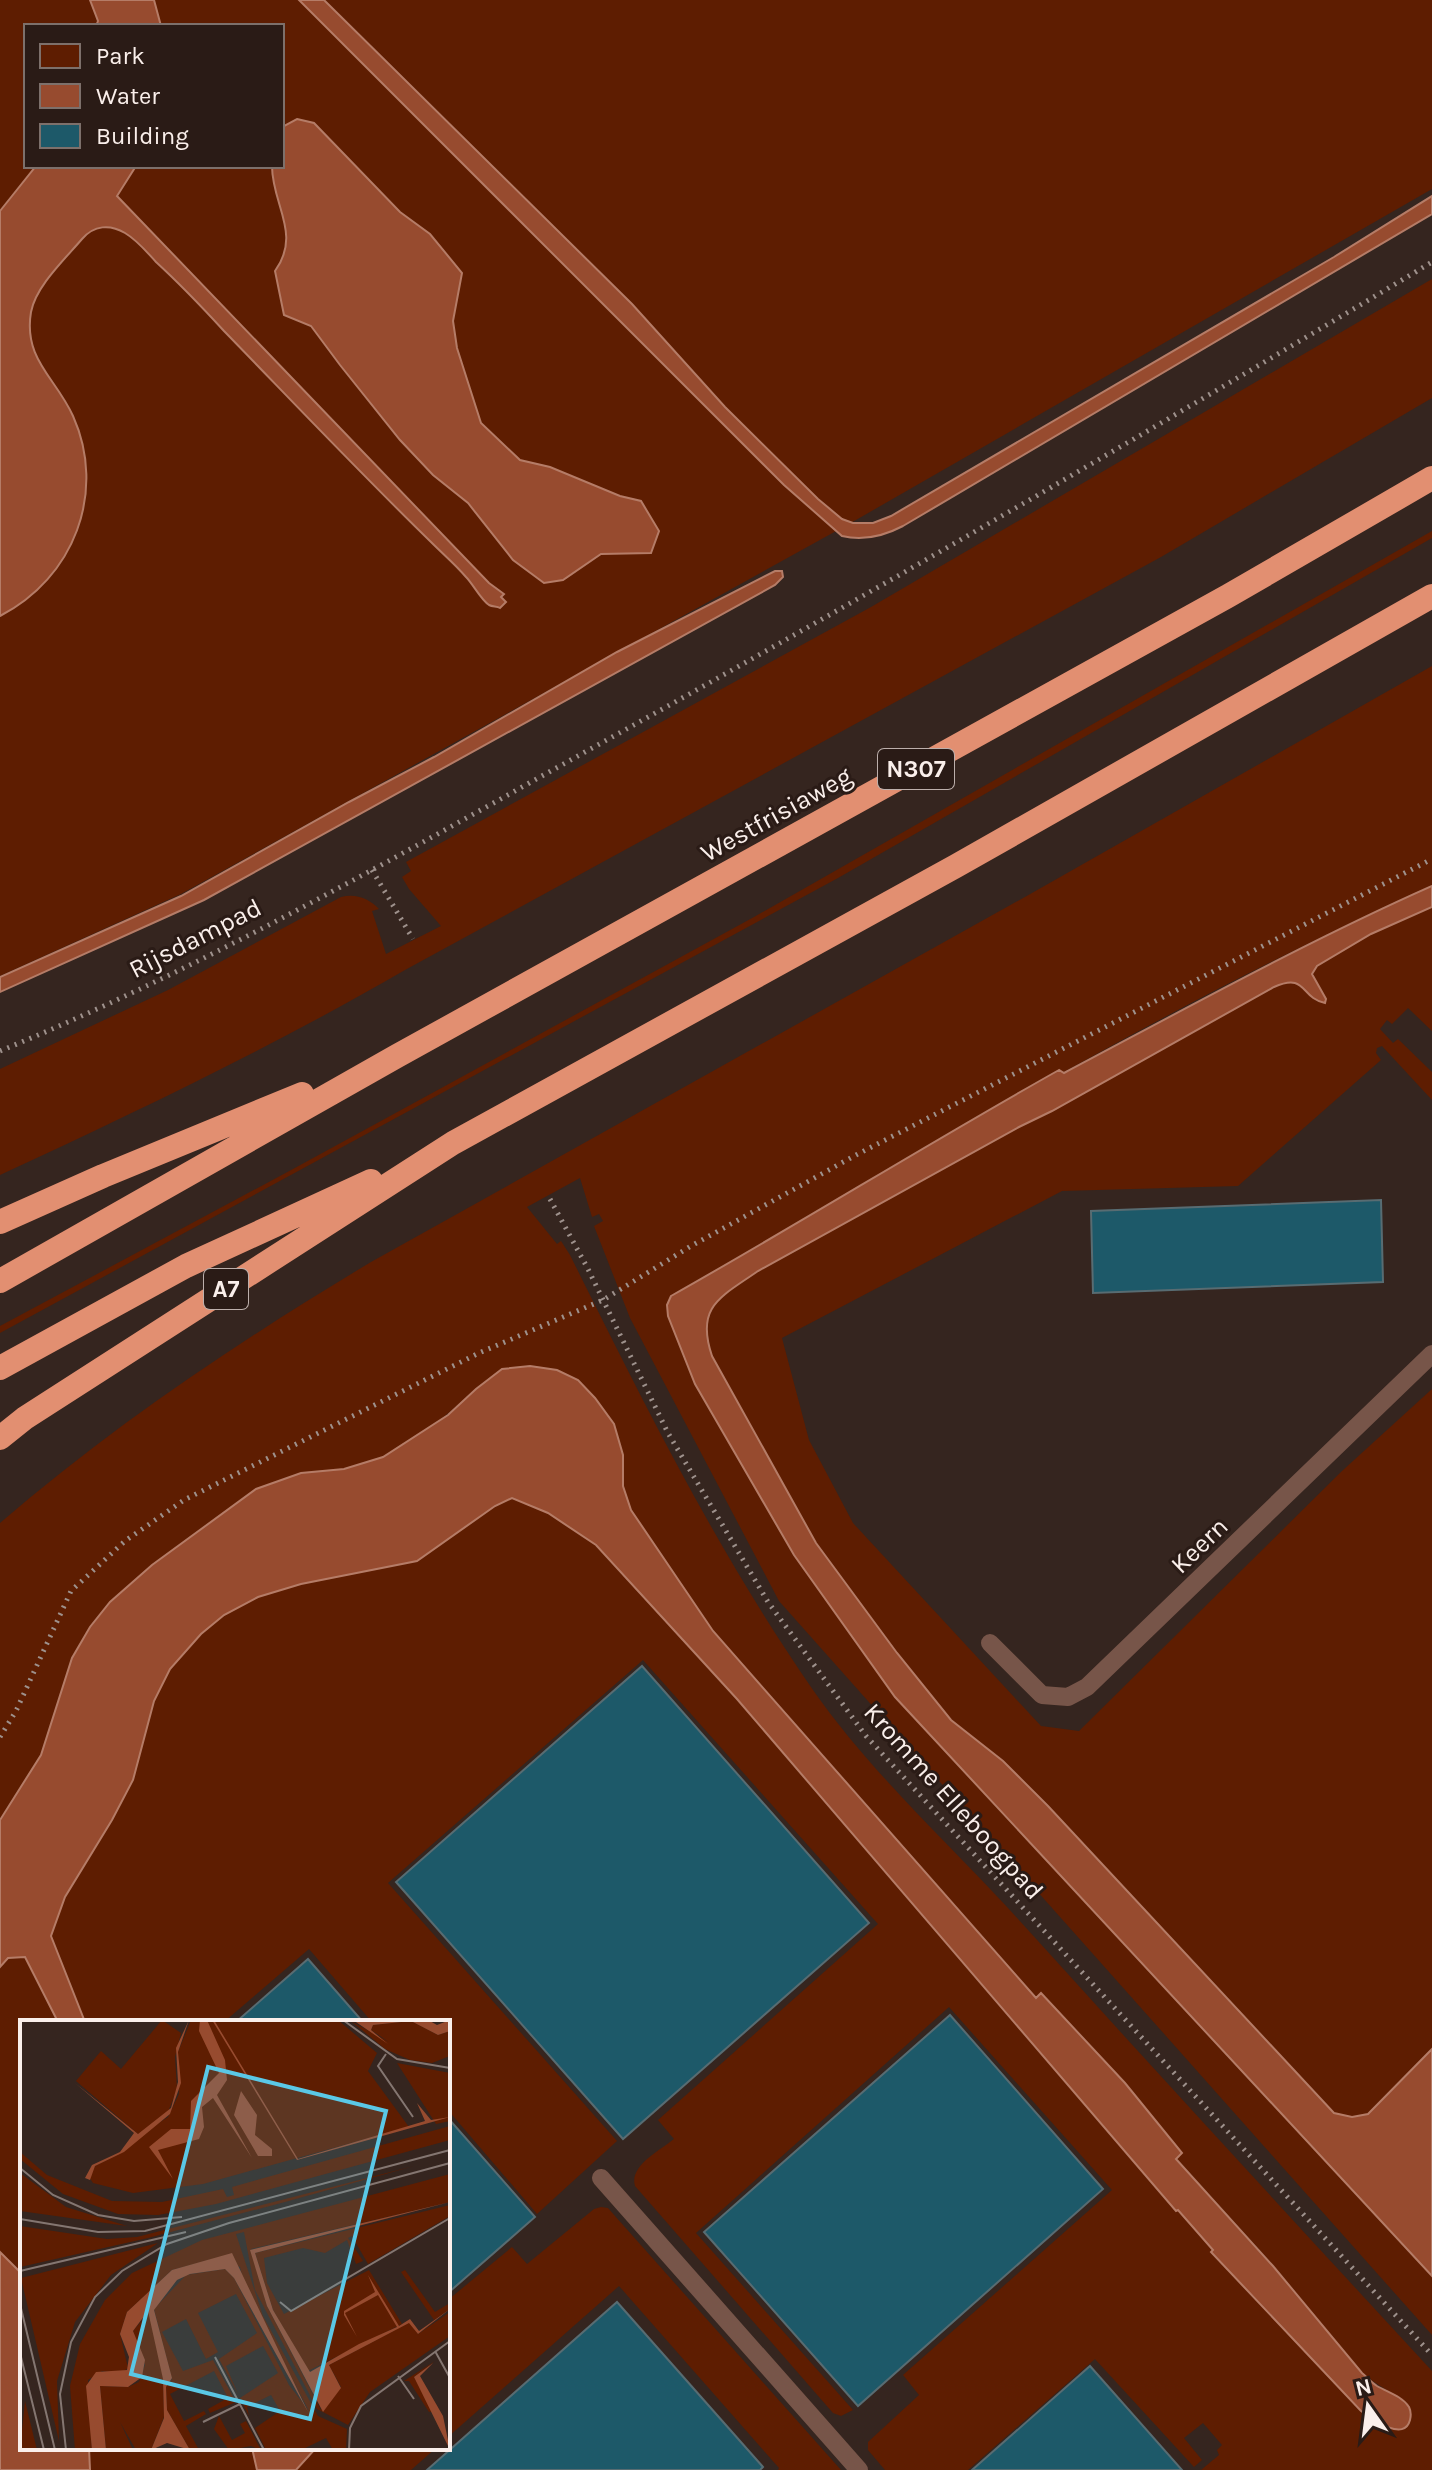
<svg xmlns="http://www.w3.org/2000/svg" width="1432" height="2470" font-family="Karla,sans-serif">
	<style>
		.green { fill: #5e1d01; fill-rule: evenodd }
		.water { fill: #974b2f; stroke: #b57c67; stroke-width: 2 }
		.building { fill: #1d5969; stroke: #586c72; stroke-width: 2 }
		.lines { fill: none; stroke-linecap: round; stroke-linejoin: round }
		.path { stroke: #9e918c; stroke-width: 5; stroke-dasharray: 2 6; stroke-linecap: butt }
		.lane { stroke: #775549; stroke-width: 18 }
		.highway { stroke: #e28f71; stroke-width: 24 }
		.labels { text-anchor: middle; stroke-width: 6; stroke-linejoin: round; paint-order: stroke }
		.shield { fill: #2a1b16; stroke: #bcafab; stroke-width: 2 }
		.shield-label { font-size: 24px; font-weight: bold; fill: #faefeb }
		.street-label { font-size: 26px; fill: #faefeb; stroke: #2a1b16 }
		.inset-road { fill: none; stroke: #847671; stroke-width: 2 }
		.view { fill: #5ac8e6; fill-opacity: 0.15; stroke: #5ac8e6; stroke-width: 4 }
		.inset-edge { fill: none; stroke: #faefeb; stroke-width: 4 }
	</style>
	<rect width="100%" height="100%" fill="#35251f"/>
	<!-- green -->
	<path class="green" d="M0 0H1432V189L856 520 181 894 0 976ZM26 26H282V166H26Z
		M1432 279V398L1161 557 405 970C274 1046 138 1111 0 1175V1069L168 990 341 897C355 893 369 898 379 909L372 911 386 954 441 926 409 889 402 877 411 871 406 862 871 607Z
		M1432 531V538L838 878 0 1333V1326L293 1169 754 917Z
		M1432 666V886C1169 1002 921 1155 671 1296L667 1305 668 1316 695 1384 794 1555 895 1697 1432 2276V2335L779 1601 630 1318 594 1226 603 1221 599 1214 592 1217 580 1178 527 1207 557 1244 561 1241 570 1255C644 1404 718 1553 813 1690 869 1770 942 1837 1008 1908 1148 2063 1290 2217 1432 2371V2470H1201L1219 2455 1217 2450 1222 2445 1203 2423 1184 2438 1202 2460 1194 2467 1095 2359 968 2470H885L868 2450V2442L919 2395 903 2375 1112 2190 949 2007 696 2233 853 2410 841 2416 833 2413 635 2186C629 2166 659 2151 674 2139L658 2120 878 1924 643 1660 388 1883 617 2141 537 2214 448 2110V2022H372L309 1949 224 2022H85L51 1936 65 1897 112 1820 133 1780 154 1701 170 1669 201 1634 224 1615 258 1597 301 1584 512 1498 548 1513 596 1545 737 1699 1175 2210 1178 2209 1214 2250 1212 2253 1361 2411 1411 2417C1409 2398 1376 2386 1362 2373L1274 2266 1176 2158 1182 2153 1041 1994 1036 1998 713 1631 631 1510 623 1486V1455L614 1424 595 1398 578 1380 556 1370 502 1369 424 1433 383 1457 344 1469 300 1473 110 1602 90 1627 72 1658 41 1755 0 1820V1523C115 1424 241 1340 371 1262L1032 893Z
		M1432 907V1031L1408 1008 1392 1024 1387 1020 1380 1029 1393 1043 1398 1039 1432 1072V1100L1382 1046 1377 1048 1376 1053 1381 1060 1238 1186 1062 1191 782 1338 809 1440 853 1523 1041 1726 1079 1731 1342 1471 1432 1389V2049L1368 2114 1352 2117 1334 2113 1048 1806 1003 1761 951 1720 897 1653 816 1543 712 1356C695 1306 721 1297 758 1271L1019 1127 1052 1111 1274 987C1298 977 1302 985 1318 1002L1312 974 1317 966 1371 934Z
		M25 1957 58 2022H22V2274L0 2252V1967L8 1958Z
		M601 2207 608 2208 615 2216 841 2470H778L779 2468 619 2286 448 2437V2300L512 2247 527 2264 594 2209Z
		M89 2448H252L257 2470H90Z
		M316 2448H436L411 2470H296Z"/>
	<!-- water -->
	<path class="water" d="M90 0H154L161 26H96L98 21Z
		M299 0H324L632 304 725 407 818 499 842 519 853 523H873L891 516 1334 257 1432 196V214L903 526C884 536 863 541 842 536L784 485Z
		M297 119 314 123 400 212 430 234 462 273 453 321 457 348 481 423 520 460 550 467 620 496 641 501 659 531 651 553 601 554 563 580 544 583 513 560 468 503 433 475 400 440 340 365 311 326 284 315 275 271C302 234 272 205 272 166H282V127Z
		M36 166H136L117 196 489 583 504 594 501 597 506 602 500 608C497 606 493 607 489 605 481 600 473 584 466 577 456 565 443 554 432 543 361 474 293 402 224 331 202 307 180 284 156 262 147 252 137 240 125 233 110 224 94 225 82 239 65 259 36 286 31 312 23 359 56 378 73 416 107 492 74 578 0 616V211Z
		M775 571H782L783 577 775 585 204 900 0 992V977L181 896 349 802 434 757 617 652Z
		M1432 886V907L1371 934 1317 966 1312 974 1326 999 1325 1003C1300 998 1307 972 1274 987L1052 1111 1019 1127 758 1271C721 1297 695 1306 712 1356L816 1543 897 1653 951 1720 1003 1761 1048 1806 1334 2113 1352 2117 1368 2114 1432 2049V2276L895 1697 794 1555 695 1384 668 1316 667 1305 671 1296C802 1222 929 1143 1059 1070L1064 1073C1185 1009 1306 942 1432 886Z
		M530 1366 557 1370 578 1380 595 1398 614 1424 623 1455V1486L631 1510 713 1631 1036 1998 1041 1993 1125 2083 1182 2153 1176 2159 1273 2266 1362 2373C1367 2377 1371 2382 1377 2386 1387 2392 1402 2396 1409 2407 1411 2411 1411 2416 1410 2420 1404 2443 1371 2418 1361 2411L1211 2252 1213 2250 1178 2210 1176 2211 737 1699 596 1545 548 1513 512 1498 495 1506 417 1561 301 1584 258 1597 224 1615 201 1634 170 1669 154 1701 133 1780 112 1820 65 1897 51 1936 85 2022H58L25 1957 8 1958 0 1967V1820L41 1755 72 1658 90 1627 110 1602 152 1565 256 1489 301 1473 344 1469 383 1457 448 1415 476 1389 502 1369Z
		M0 2252 22 2274V2448H89L90 2470H0Z
		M252 2448H316L296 2470H257Z"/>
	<!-- building -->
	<path class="building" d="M1381 1200 1383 1282 1093 1293 1091 1211Z
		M642 1666 869 1923 623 2139 396 1882Z
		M308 1959 363 2022H236Z
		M950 2015 1103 2189 858 2406 704 2232Z
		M448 2118 535 2217 448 2293Z
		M617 2302 763 2467 760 2470H427Z
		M1090 2366 1182 2470H972Z"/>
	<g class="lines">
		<!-- path -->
		<path class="path" d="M372 870 413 939
			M0 1051C203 968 394 858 585 752 871 594 1152 430 1432 262
			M550 1199 588 1269 668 1433 768 1602 866 1736 1432 2355
			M0 1737 16 1711 71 1591 125 1541 184 1500 479 1353 603 1300 691 1246 856 1155 1432 859"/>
		<!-- lane -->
		<path class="lane" d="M990 1643 1042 1695 1068 1697 1087 1687 1432 1354
			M601 2178 859 2470"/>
		<!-- highway -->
		<path class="highway" d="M0 1222 103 1176 302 1094
			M0 1281 397 1056 1228 596 1432 478
			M0 1368 186 1266 371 1181
			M0 1438 25 1418 453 1143 956 866 1432 596"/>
	</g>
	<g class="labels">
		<!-- shield labels -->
		<g class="shield">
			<rect x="878" y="749" width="76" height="40" rx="6"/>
			<rect x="204" y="1269" width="44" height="40" rx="6"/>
		</g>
		<g class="shield-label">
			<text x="916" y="777">N307</text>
			<text x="226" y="1297">A7</text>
		</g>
		<!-- street labels -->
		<g class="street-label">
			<text transform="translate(776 814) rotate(-29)" y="9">Westfrisiaweg</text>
			<text transform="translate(195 938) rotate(-27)" y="9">Rijsdampad</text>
			<text transform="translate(1199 1545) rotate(-44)" y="9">Keern</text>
			<text transform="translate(954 1801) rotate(48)" y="9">Kromme Elleboogpad</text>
		</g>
	</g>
	<!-- overview -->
	<g transform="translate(20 2020)">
		<rect width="430" height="430" fill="#35251f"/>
		<path d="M142 0 161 13 155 37 157 69 148 92 123 113 148 97 159 74 158 32 171 0H318L357 33 348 51 389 107 183 164 113 173 73 163 69 157 75 146 97 135 118 114 56 61 81 31 101 49ZM331 1 369 22 351 10 353 5 391 1 418 15 430 11V36L412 43 390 40 365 29ZM377 43 430 53V101L416 104ZM430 106V120L196 184 138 195 98 194 43 174 0 139V132L27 155 92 181 142 182 203 169 207 177 214 175 212 167ZM394 146 265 182 128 218 0 247V206L87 219 117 217ZM0 153 46 187 107 206 0 191ZM430 154V182L231 229 247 286 301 390 321 367 309 345 390 302 398 314 430 292V316L350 372 328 405 297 389 235 270 224 212 216 214 243 296 298 396 327 409 326 430H313L306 418 281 430H246L235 408 260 391 251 375 227 387 229 396 220 378 258 353 243 326 206 346 218 374 199 339 237 313 216 274 178 293 198 332 186 339 166 299 142 312 163 351 193 340 216 382 190 393 188 389 208 378 194 351 150 374 164 401 184 391 186 394 166 406 179 430H170L147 390 146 367 152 359 134 289 166 255 205 249 214 258 269 365 289 391 226 272 220 247 200 237 152 250 107 292 100 314 108 348 101 353 82 351 68 360 72 430H55L50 366 60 324 85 280 112 253 182 220ZM430 185V196L348 244 332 216 328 218 343 241 336 244 327 220 305 233 283 228 244 238 247 263 264 294 349 250 382 304 288 351 253 290 235 233ZM138 223 91 255 55 302 37 361 39 421 1 258ZM385 250 415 292 430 283V289L414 300 381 252ZM130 291 143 354 144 397 131 430H116L100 402 113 430H86L80 366 108 367 119 362 125 345 113 311ZM415 341 394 357 414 391 409 392 389 361H384ZM5 381 17 430H0ZM199 396 212 420 225 413 220 404 226 401 241 430 231 426 209 430 194 409Z" fill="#5e1d01"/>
		<path d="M169 0 158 32 161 63 150 94 104 132 75 146 70 160 65 158 72 145 100 132 114 113 55 63 118 114 151 88 158 62 156 28ZM180 0H187L205 40 207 60 197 75 232 138 193 78 182 87 184 107 179 119 138 130 153 159 129 127 151 109H170L171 81 199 53 179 11ZM192 0H194L278 139 405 101 397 83 411 100 430 97 277 140ZM333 0H408L417 5 430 0V11L418 15 391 1 353 5 351 10 368 24ZM221 71 237 95 235 115 252 129V136H238L214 95ZM430 182 235 233 253 290 290 352 339 324 377 307 358 275 325 293 337 317 324 295V291L355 272 348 255 379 306 390 299 399 311 430 289 398 314 389 303 309 345 321 368 303 392 247 286 230 230ZM212 233 288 392 214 258 205 249 170 254 157 260 134 290 152 358 146 367 147 390 170 430 147 423 131 430 144 398 143 359 128 291 113 311 125 340 122 357 108 367 80 366 86 430H72L66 366 76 352 107 350 109 337 100 314 107 292 152 250ZM413 343 400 356 423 396 430 430 394 357Z" fill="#974b2f"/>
		<path class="inset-road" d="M323 0 377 39 430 48M366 34 358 46 393 97M0 148 33 175 78 195 114 201 162 197M0 199 78 212 125 211 430 130M0 251 166 212M260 282 271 291 430 198M0 284 35 430M415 331 430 358M0 333 24 430M195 337 244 430M378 356 394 379M183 402 220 384M46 430 40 374 51 322 75 277 102 251 147 224 209 203 430 143M329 430 330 408 341 386 430 321"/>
		<path class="view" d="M188 47 366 91 290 399 111 354Z"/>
		<rect width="430" height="430" class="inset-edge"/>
	</g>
	<!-- legend -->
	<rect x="24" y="24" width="260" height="144" fill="#2a1b16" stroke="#7d706b" stroke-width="2"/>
	<rect x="40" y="44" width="40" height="24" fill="#5e1d01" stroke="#7d706b" stroke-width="2"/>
	<text x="96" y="64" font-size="24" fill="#faefeb">Park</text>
	<rect x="40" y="84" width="40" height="24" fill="#974b2f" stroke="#7d706b" stroke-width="2"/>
	<text x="96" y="104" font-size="24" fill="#faefeb">Water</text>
	<rect x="40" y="124" width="40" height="24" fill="#1d5969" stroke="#7d706b" stroke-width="2"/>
	<text x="96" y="144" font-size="24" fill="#faefeb">Building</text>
	<!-- north arrow -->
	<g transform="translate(1368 2406) rotate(346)" stroke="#2a1b16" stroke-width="6" paint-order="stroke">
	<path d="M0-6L14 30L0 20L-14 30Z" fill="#faefeb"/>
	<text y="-12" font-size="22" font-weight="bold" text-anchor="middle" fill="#faefeb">N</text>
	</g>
</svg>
